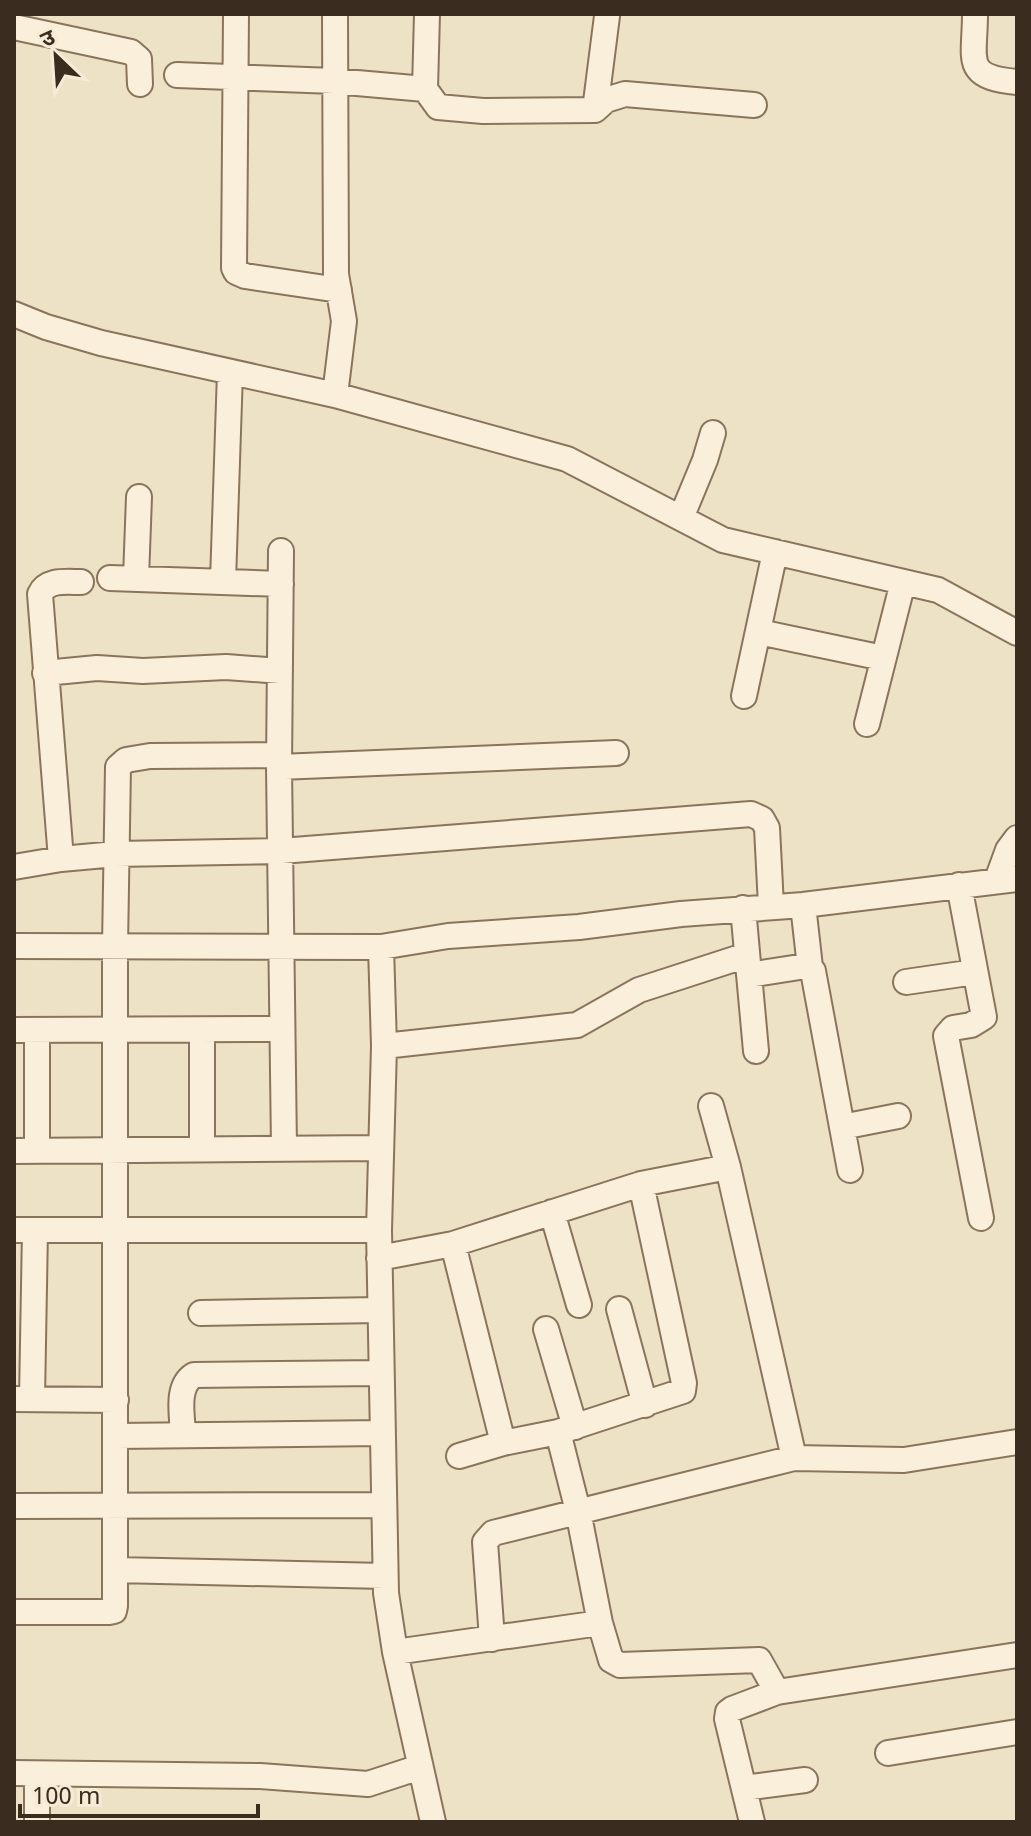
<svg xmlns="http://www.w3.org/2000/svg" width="1031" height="1836" font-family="Georgia,'Noto Sans Devanagari',serif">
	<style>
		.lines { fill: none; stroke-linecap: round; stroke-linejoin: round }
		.minor-casing { stroke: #8a745c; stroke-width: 28 }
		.minor { stroke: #f9efda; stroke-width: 24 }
	</style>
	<rect width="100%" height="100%" fill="#eee2c6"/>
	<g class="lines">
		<!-- minor casing -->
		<g class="minor-casing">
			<path id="minor" d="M236 14 234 268 236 272 245 276 339 290
				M975 14C975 60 962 77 1017 82
				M14 27 131 52 139 59 140 84
				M177 75 334 81 425 89 438 107 483 111 595 110 606 100 625 94 754 105
				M425 89 427 14
				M595 110 607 16
				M14 314 46 327 101 343 335 395 567 459 723 540 938 590 1017 633
				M335 395 344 321 336 274 335 14
				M681 518 705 460 713 433
				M281 551 279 767 284 1148
				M110 578 281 584
				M136 578 139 497
				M223 581 230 372
				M759 632 883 658
				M45 673 97 668 143 671 226 667 280 671
				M744 696 775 552
				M867 724 903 582
				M279 767 616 753
				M61 859 40 594C47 579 66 582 81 582
				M14 867 61 859 116 854 281 851 751 814 762 819 767 828 771 906
				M997 880 1008 850 1017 838
				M959 885 984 1017 971 1025 953 1028 946 1036 981 1218
				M803 905 810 967
				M743 908 756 1051
				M14 946 381 947 448 936 579 927 681 914 803 905 1017 879
				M381 947 384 1046 379 1230 386 1593 395 1652 433 1822
				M749 975 806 966 813 971 850 1170
				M906 982 975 972
				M14 1030 281 1029
				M202 1030V1149
				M384 1046 577 1025 639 990 747 955
				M711 1106 728 1167 794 1458
				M842 1127 898 1116
				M14 1151 380 1148
				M37 1151V1030
				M552 1212 579 1305
				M14 1230H379
				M453 1244 503 1443
				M379 1258 453 1244 641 1184 728 1167
				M619 1309 645 1405
				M201 1313 380 1310
				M546 1329 575 1427
				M14 1399 116 1400
				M32 1399 35 1230
				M558 1432 578 1511 600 1623 611 1660 620 1665 759 1660 777 1692
				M183 1433C182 1414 176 1386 194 1375L381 1373
				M116 1436 382 1433
				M459 1456 503 1443 558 1432 683 1391 684 1383 641 1184
				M14 1506 383 1505
				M116 1570 385 1576
				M14 1612H109L114 1611 115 1606V946L118 767 126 760 150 756 279 755
				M492 1639 485 1542 493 1533 794 1458 904 1460 1017 1442
				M395 1652 600 1623
				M888 1753 1017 1732
				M14 1773 260 1776 368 1784 420 1767
				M744 1788 805 1780
				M37 1822V1774
				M752 1822 727 1719 728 1712 732 1709 777 1692 1017 1655"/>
		</g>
		<!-- minor -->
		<use href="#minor" class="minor"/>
	</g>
	<!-- border -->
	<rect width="1031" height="1836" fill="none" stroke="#3a2c1f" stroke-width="32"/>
	<!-- north arrow -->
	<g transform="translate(56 56) rotate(335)" stroke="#f6ecd6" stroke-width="6" paint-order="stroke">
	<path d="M0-6L14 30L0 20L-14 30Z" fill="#3a2c1f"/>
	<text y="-12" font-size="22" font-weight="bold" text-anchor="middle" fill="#3a2c1f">उ</text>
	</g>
	<!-- scale -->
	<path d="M20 1804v12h238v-12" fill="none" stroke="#3a2c1f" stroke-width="4"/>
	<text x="32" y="1804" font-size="24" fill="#3a2c1f" stroke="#f6ecd6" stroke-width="6" paint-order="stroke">100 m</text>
</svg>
